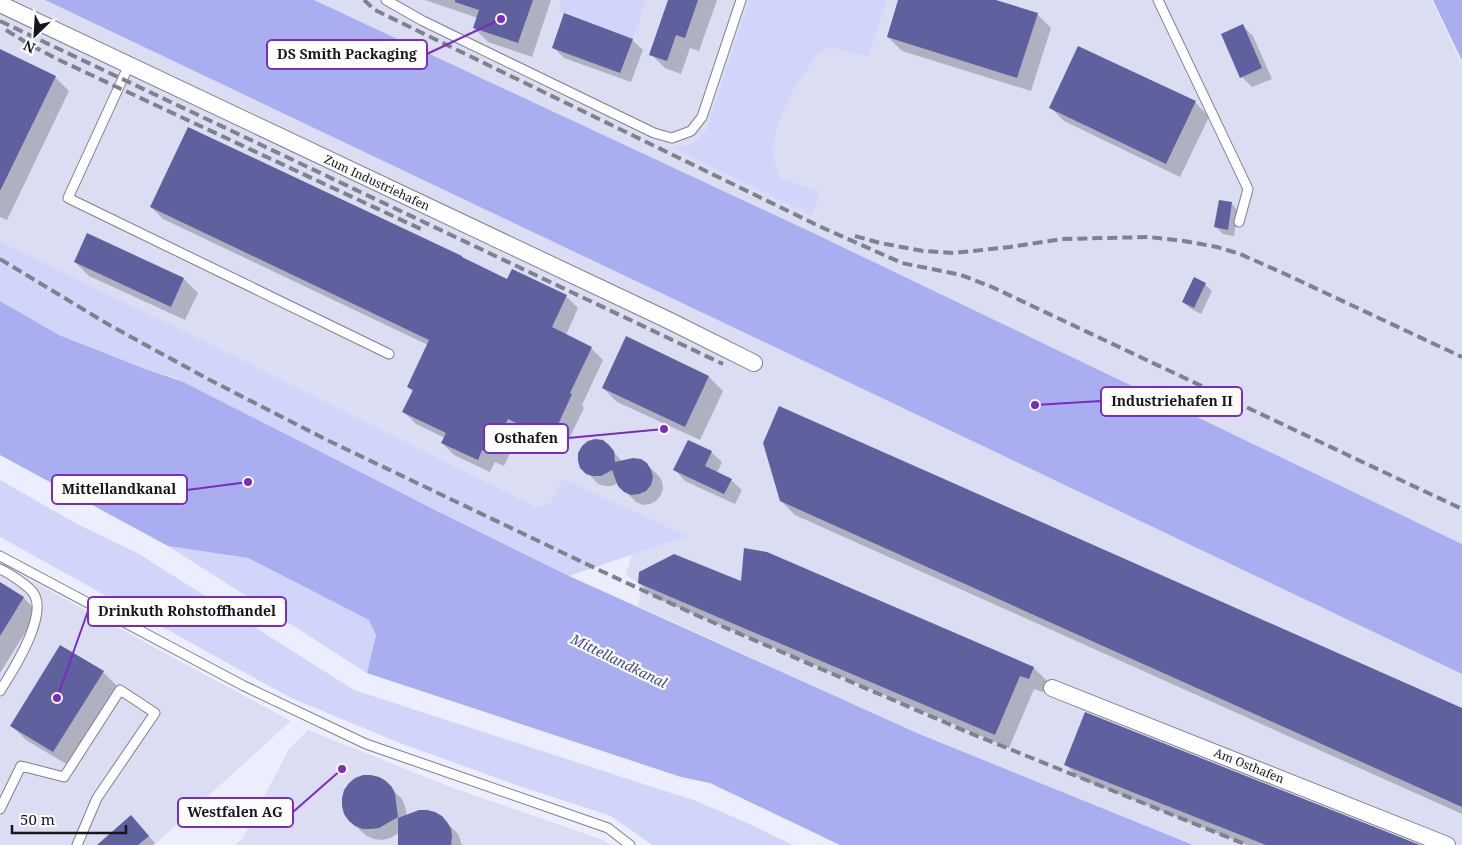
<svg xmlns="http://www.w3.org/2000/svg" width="1462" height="845" font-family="'Noto Serif',serif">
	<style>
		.built { fill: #dbdef2 }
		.green { fill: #d1d5fa }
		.water { fill: #a8aef0 }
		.shadow { fill: #0003 }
		.building { fill: #5e619d }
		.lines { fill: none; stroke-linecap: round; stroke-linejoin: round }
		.lane-casing { stroke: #7c7f90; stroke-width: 11 }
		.street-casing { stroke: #7c7f90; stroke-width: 18 }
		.lane { stroke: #fff; stroke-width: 9 }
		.street { stroke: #fff; stroke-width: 16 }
		.rail { stroke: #7f818c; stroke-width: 4; stroke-dasharray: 10 5; stroke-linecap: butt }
		.labels { text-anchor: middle; stroke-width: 4.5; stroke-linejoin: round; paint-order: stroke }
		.street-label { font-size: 12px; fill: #16171d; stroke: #fdfdfd }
		.water-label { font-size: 14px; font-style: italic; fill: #474795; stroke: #fdfdfd }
		.leader { fill: none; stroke: #7b2cbf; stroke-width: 2 }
		.callout-dot { fill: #7b2cbf; stroke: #fdfdfd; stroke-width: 2 }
		.callout { fill: #fdfdfd; stroke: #7b2cbf; stroke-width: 2 }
		.callout-label { font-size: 14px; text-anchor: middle; font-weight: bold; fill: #16171d }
	</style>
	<rect width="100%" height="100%" fill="#eceefe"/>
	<!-- built -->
	<path class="built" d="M0 0H45L1462 674V845H1193L976 757 906 728 638 606 640 596 638 583 626 575 632 554 225 351 0 241Z
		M314 0H1432L1462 65V544L807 230Z
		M0 563 74 604 291 721 154 845H0Z
		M308 730 456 789 603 840 612 845H235L242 839 289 749Z"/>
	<!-- green -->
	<path class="green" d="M562 0H646L633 39 558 11Z
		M749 0H887L868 57 832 47 818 53 792 92 777 127 772 150 775 164 781 178 820 192 812 215 674 148C688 145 696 144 706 131Z
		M0 241 225 351 537 507 551 503 563 479 687 536 569 576 347 467 175 378 148 370 59 335 0 301Z
		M0 480 77 524 139 554 354 690 696 801 745 822 793 845H652L611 816 519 786 400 743 291 698 0 537Z
		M168 546 248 558 369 620 376 635 367 673Z"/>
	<!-- water -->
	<path class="water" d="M45 0H314L807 230 1462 544V674Z
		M1433 0H1462V61Z
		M0 301 59 335 148 370 181 381 431 508 569 576 917 733 1193 845H840L710 783 681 777 367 673 376 635 369 620 248 558 168 546 0 455Z"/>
	<!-- shadow -->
	<path class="shadow" d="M425 0H551L532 57 488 42 474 28 478 18Z
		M670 0H717L699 51 690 48 681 74 665 68 651 54Z
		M900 0H992L1037 14 1051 28 1031 91 902 51 888 37Z
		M1243 26 1253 36 1272 79 1252 87 1242 77Z
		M632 40 643 50 631 82 564 58 553 47Z
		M0 51 55 77 69 91 7 220 0 217Z
		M1195 102 1209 117 1180 177 1064 121 1050 107Z
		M1232 204 1238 211 1234 236 1223 234 1216 227Z
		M151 207 508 281 566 296 578 308 566 335 591 348 603 360 582 405 584 408 563 451 520 431 504 466 495 462 490 472 454 455 442 443 445 438 416 424 404 412 413 392 408 386 428 345 163 219Z
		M88 235 184 279 198 293 185 320 89 276 75 262Z
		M1205 284 1212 291 1201 314 1190 308 1183 302Z
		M626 338 709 377 723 391 700 440 617 402 603 388Z
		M608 446 623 462 646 464 658 475 662 481 663 488 661 495 656 501 650 504 643 505 636 502 620 486 618 483 612 486H605L598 484 582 467Z
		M711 452 722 462 717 473 731 480 742 490 735 504 685 481 675 470Z
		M781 501 1462 710V814L795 515Z
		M766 553 1034 668 1048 682 1043 692 1034 689 1009 748 654 597 639 583H742Z
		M0 583 24 598 38 612 0 673Z
		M103 672 117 686 68 765 26 740 12 726Z
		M1065 764 1418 845H1247L1079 778Z
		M385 782 402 799 405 806 407 816 441 817 458 834 462 845H400L399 833 390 838 382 840 374 839 367 836 361 831 350 820Z
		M137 823 155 843 153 845H114Z"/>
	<!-- building -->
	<path class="building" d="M455 0H533L518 43 473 28 479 10 455 2Z
		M668 0H698L685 38 676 35 667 61 649 55Z
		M898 0H996L1038 13 1017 78 887 37Z
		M564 13 633 39 620 73 552 48Z
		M1243 24 1262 68 1240 78 1221 34Z
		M1078 46 1196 101 1166 164 1049 108Z
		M0 49 56 76 0 191Z
		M188 127 462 256V257L507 279 512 269 567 295 552 327 592 347 570 393 572 394 551 440 508 419 492 454 482 450 478 460 441 443 446 433 402 412 413 390 407 387 429 340 150 207Z
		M1219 200 1232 202 1228 230 1214 227Z
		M87 233 184 278 171 307 74 262Z
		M1194 277 1206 283 1194 308 1182 302Z
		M626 336 709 376 685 427 602 388Z
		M779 406 1462 708V807L780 501 763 443Z
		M595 439 603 440 609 445 614 451 615 462 633 458 641 459 647 463 651 470 653 477 651 485 646 491 639 494 631 495 624 492 618 486 612 470 601 476H593L586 474 580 468 578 461V453L582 446 588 441Z
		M688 440 712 451 705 466 732 479 724 494 673 470Z
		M744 548 767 552 1034 667 1029 679 1020 676 995 735 638 583 639 572 674 554 741 581Z
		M0 582 24 597 0 636Z
		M60 645 104 671 53 752 10 726Z
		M1085 712 1420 845H1266L1064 765Z
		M363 775H371L379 777 386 781 392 787 395 794 398 817 379 828 371 829H363L355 826 349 821 344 814 342 806V798L344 790 349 783 355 778Z
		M419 810H427L435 812 442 816 447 822 451 829 452 837 451 845H398V818Z
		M131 815 149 836 138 845H97Z"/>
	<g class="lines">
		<!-- lane casing -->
		<g class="lane-casing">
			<path id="lane" d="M386 0 423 21 654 133 672 138 691 131 702 117 741 0
				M1158 0 1248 189 1239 222
				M129 65 68 198 389 354
				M0 556 244 686 366 744 608 828 630 845
				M0 569C9 573 29 586 34 594 48 617 12 672 0 691
				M0 809 21 766 64 777 120 690 155 713 97 798 77 845"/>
		</g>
		<!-- street casing -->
		<g class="street-casing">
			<path id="street" d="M0 4 670 321 754 363
				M1052 688 1447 845"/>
		</g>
		<!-- lane -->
		<use href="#lane" class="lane"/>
		<!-- street -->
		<use href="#street" class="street"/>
		<!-- rail -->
		<path class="rail" d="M364 0 375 10 821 227 902 263 961 275 992 287 1462 509
			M0 21 723 364
			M6 30 27 43 57 59 425 231
			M855 236 880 243 923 251 954 253 1010 247 1062 239 1149 237 1184 241 1217 247 1240 254 1283 273 1462 357
			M0 259 111 326 208 379 327 440 599 570 696 615 965 731 1247 845"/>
	</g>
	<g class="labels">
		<!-- street labels -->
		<g class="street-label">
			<text transform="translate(377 183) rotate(25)" y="4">Zum Industriehafen</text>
			<text transform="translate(1249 766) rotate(22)" y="4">Am Osthafen</text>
		</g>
		<!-- water labels -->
		<g class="water-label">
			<text transform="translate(619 661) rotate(26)" y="5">Mittellandkanal</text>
		</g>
	</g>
	<!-- callouts -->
	<path class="leader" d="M501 19L427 54M1035 405L1101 401M664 429L568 438M248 482L187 490M57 698L88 611M342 769L293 812"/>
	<g class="callout-dot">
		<circle cx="501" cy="19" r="5"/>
		<circle cx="1035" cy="405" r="5"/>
		<circle cx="664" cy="429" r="5"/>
		<circle cx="248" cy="482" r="5"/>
		<circle cx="57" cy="698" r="5"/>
		<circle cx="342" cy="769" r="5"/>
	</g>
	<g class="callout">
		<rect x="267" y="40" width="160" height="29" rx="5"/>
		<rect x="1101" y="387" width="141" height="29" rx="5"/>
		<rect x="484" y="424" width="84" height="29" rx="5"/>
		<rect x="52" y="475" width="135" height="29" rx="5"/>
		<rect x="88" y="597" width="198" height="29" rx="5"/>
		<rect x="178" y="798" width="115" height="29" rx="5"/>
	</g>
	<g class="callout-label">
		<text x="347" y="59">DS Smith Packaging</text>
		<text x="1172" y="406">Industriehafen II</text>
		<text x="526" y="443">Osthafen</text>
		<text x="119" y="494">Mittellandkanal</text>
		<text x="187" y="616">Drinkuth Rohstoffhandel</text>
		<text x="235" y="817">Westfalen AG</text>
	</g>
	<!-- north arrow -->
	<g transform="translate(35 35) rotate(205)" stroke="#fdfdfd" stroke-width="4" paint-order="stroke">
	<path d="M0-4L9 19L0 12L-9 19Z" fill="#16171d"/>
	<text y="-8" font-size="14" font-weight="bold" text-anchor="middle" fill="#16171d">N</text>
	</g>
	<!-- scale -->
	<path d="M12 825v8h114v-8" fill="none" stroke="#16171d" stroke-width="2.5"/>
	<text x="20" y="825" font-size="15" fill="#16171d" stroke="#fdfdfd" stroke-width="4" paint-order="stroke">50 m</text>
</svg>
